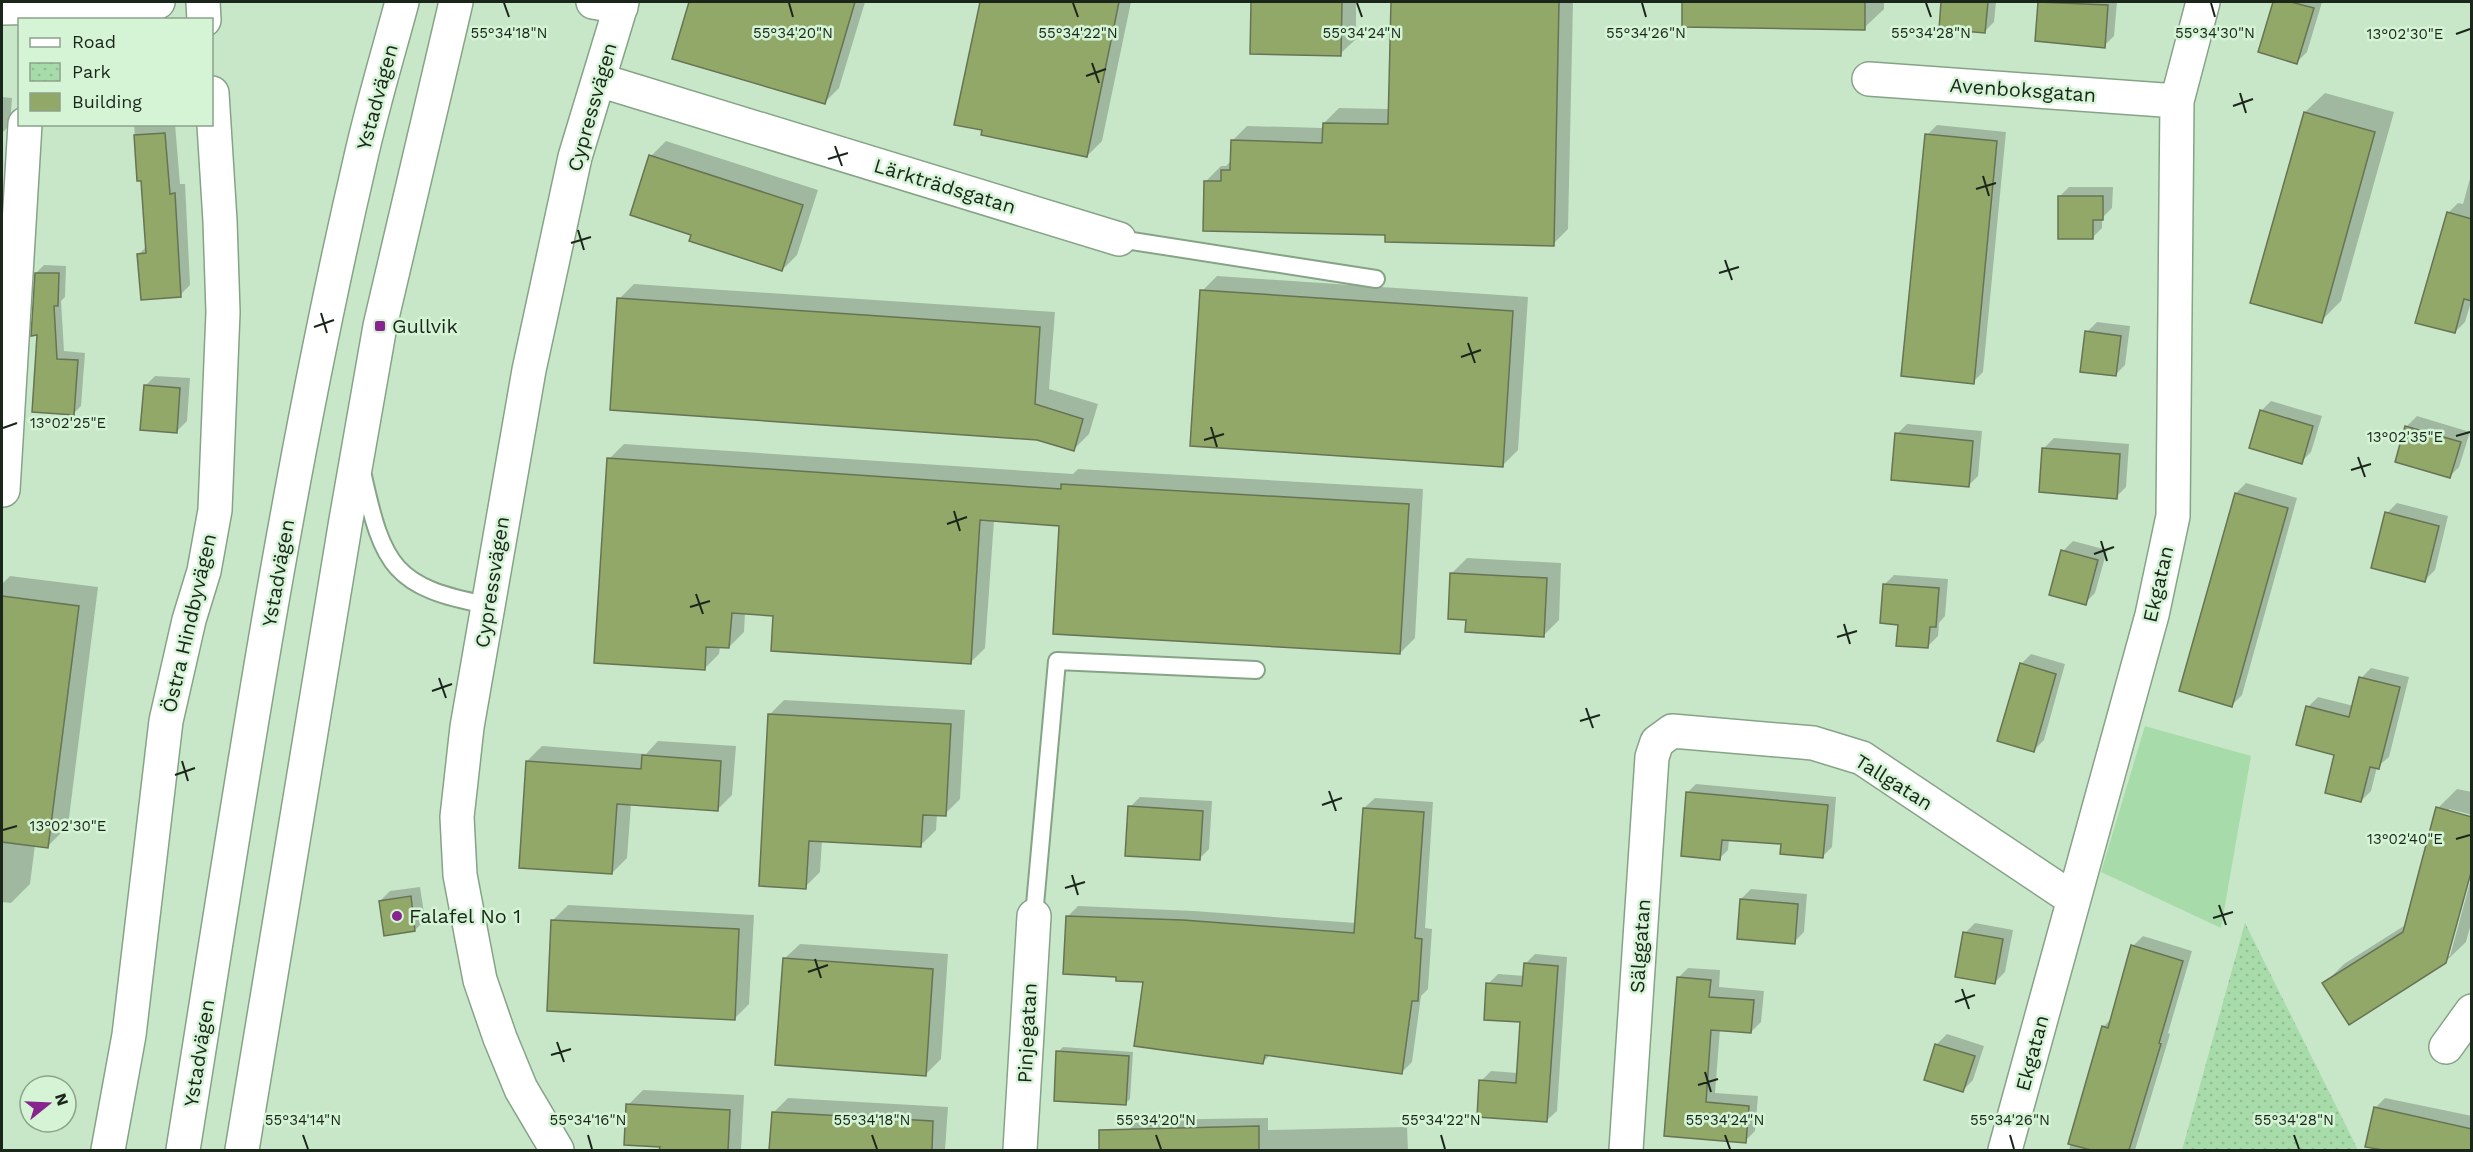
<svg xmlns="http://www.w3.org/2000/svg" width="2473" height="1152" font-family="'Work Sans',sans-serif">
	<style>
		.grass { fill: #a8dbaa }
		.park { fill: url(#park-dots) }
		.shadow { fill: #0003 }
		.building { fill: #91a869; stroke: #677453; stroke-width: 1.5 }
		.lines { fill: none; stroke-linecap: round; stroke-linejoin: round }
		.lane-casing { stroke: #86a387; stroke-width: 20 }
		.street-casing { stroke: #86a387; stroke-width: 36 }
		.secondary-casing { stroke: #86a387; stroke-width: 36 }
		.lane { stroke: #fff; stroke-width: 16 }
		.street { stroke: #fff; stroke-width: 33 }
		.secondary { stroke: #fff; stroke-width: 33 }
		.ticks { fill: none; stroke: #1b261b; stroke-width: 2 }
		.poi-dot { fill: #87248d; stroke: #d5f4d6; stroke-width: 2 }
		.labels { text-anchor: middle; stroke-width: 5; stroke-linejoin: round; paint-order: stroke }
		.street-label { font-size: 20px; fill: #1b261b; stroke: #d5f4d6 }
		.poi-label { font-size: 20px; fill: #1b261b; stroke: #d5f4d6; text-anchor: start }
		.ticks-label { font-size: 15px; text-anchor: middle; fill: #1b261b; stroke: #d5f4d6; stroke-width: 5; stroke-linejoin: round; paint-order: stroke }
	</style>
	<defs>
		<pattern id="park-dots" width="8" height="8" patternUnits="userSpaceOnUse" patternTransform="scale(1.5)"><rect width="8" height="8" fill="#a8dbaa"/><path d="M2 2h.1M6 6h.1" fill="none" stroke="#90bc92" stroke-width="1.8" stroke-linecap="round"/></pattern>
	</defs>
	<rect width="100%" height="100%" fill="#c8e7c9"/>
	<!-- grass -->
	<path class="grass" d="M2145 726 2251 756 2221 928 2101 872Z"/>
	<!-- park -->
	<path class="park" d="M2245 923 2358 1150H2182Z"/>
	<!-- shadow -->
	<path class="shadow" d="M690 2H865L839 88 824 103 673 58Z
		M981 2H1131L1102 141 1087 156 956 123Z
		M1253 2H1356V39L1340 54 1252 52Z
		M1393 2H1573L1568 229 1553 244 1387 234 1206 181 1221 166H1226L1232 160V141L1247 126 1324 128V123L1339 108 1390 109Z
		M1684 2H1884V9L1864 28 1683 25Z
		M1943 2H1996L1994 22 1984 32 1941 28Z
		M2040 2H2117L2114 36 2104 46 2037 40Z
		M2275 2H2322L2307 52 2297 62 2260 51Z
		M2325 93 2394 112 2341 301 2321 321 2305 112Z
		M2 97 12 98 10 125 2 133Z
		M134 124H175L180 184H185L190 285 180 295 139 254 147 246 142 179 138 180Z
		M1937 125 2006 132 1983 372 1973 382 1927 135Z
		M666 141 818 190 797 255 782 270 693 234 651 156Z
		M2472 171V299L2465 322 2455 332 2448 213 2458 203 2463 204Z
		M2069 187H2113L2112 208 2102 218V228L2092 238 2059 197Z
		M44 265 66 266 65 297 61 301 64 351 85 353 81 406 73 414 39 334 36 273Z
		M1217 276 1528 297 1518 450 1503 465 1202 291Z
		M634 284 1055 312 1049 389 1098 404 1089 434 1074 449 619 299Z
		M2097 322 2130 326 2125 365 2115 375 2087 332Z
		M155 376 190 378 187 421 177 431 145 386Z
		M2271 401 2322 416 2311 452 2301 462 2261 411Z
		M2417 416 2470 432 2459 467 2449 477 2397 461 2407 426Z
		M1907 424 1982 431 1978 476 1968 486 1897 434Z
		M2054 438 2129 444 2126 487 2116 497 2044 448Z
		M624 444 1073 474 1078 469 1423 489 1415 638 1400 653 1061 524 994 520 985 648 970 663 774 614 745 613 744 632 729 647 720 646 719 654 704 669 609 459Z
		M2246 483 2297 498 2242 695 2232 705 2236 493Z
		M2397 503 2448 516 2435 570 2425 580 2387 513Z
		M2073 541 2107 550 2095 593 2085 603 2063 551Z
		M1467 558 1561 563 1559 620 1544 635 1467 619 1452 573Z
		M1894 575 1948 579 1945 616 1939 623 1938 636 1928 646 1899 623 1884 585Z
		M10 576 98 587 68 826 48 846 35 845 30 884 11 903 2 902V584Z
		M2031 654 2065 664 2044 740 2034 750 2021 664Z
		M2371 668 2409 677 2389 757 2377 767 2371 791 2361 801 2308 707 2318 697 2354 706 2361 678Z
		M784 700 965 710 960 799 945 814H937L936 830 921 845 822 840 820 872 805 887 769 715Z
		M658 741 736 746 732 795 717 810 631 804 627 858 612 873 527 761 542 746 646 754Z
		M1696 784 1836 797 1832 847 1823 856 1783 843 1729 839 1728 850 1720 858 1687 793Z
		M2457 789 2472 792V815L2449 809 2447 956H2450L2472 875V920L2466 942 2445 962 2324 984 2344 964 2407 924 2438 808Z
		M1140 797 1212 801 1209 849 1199 859 1130 807Z
		M1375 798 1433 802 1425 928 1432 929 1428 989 1421 996 1412 1062 1401 1073 1271 1054 1263 1062 1145 981 1118 976 1068 916 1078 906 1194 911 1356 923 1364 808Z
		M420 887 425 920 415 930 380 901 390 891Z
		M1751 889 1807 894 1804 932 1794 942 1741 899Z
		M568 905 754 915 749 1004 734 1019 553 920Z
		M1975 923 2013 930 2005 972 1995 982 1965 933Z
		M2143 936 2192 951 2168 1033 2170 1034 2135 1150H2069L2103 1027 2112 1018 2133 946Z
		M800 944 948 954 941 1059 926 1074 784 959Z
		M1535 954 1567 957 1557 1111 1547 1120 1481 1081 1491 1071 1518 1073 1521 1021 1488 984 1498 974 1525 976V964Z
		M1688 968 1720 970 1719 987 1764 991 1761 1022 1751 1032 1720 1029 1715 1093 1758 1096 1755 1131 1745 1141 1665 1135 1678 978Z
		M1947 1034 1984 1046 1973 1080 1963 1090 1926 1079 1937 1044Z
		M1063 1047 1133 1052 1130 1099 1125 1104 1058 1052Z
		M643 1090 744 1095 741 1150H661V1146L628 1105Z
		M788 1098 948 1107 945 1150H771L773 1113Z
		M2385 1098 2472 1116V1150H2388L2367 1146 2375 1108Z
		M1268 1118V1130L1407 1127 1408 1150H1129V1130L1138 1120Z"/>
	<!-- building -->
	<path class="building" d="M689 2H855L825 104 672 59Z
		M980 2H1119L1087 157 981 135 982 130 954 125Z
		M1251 2H1342L1341 56 1250 54Z
		M1391 2H1559L1554 246 1385 242V235L1203 231 1204 181H1221V170H1230L1231 140 1322 143 1323 123 1388 124Z
		M1682 2H1865V30L1682 27Z
		M1941 2H1988L1985 33 1939 29Z
		M2038 2 2108 5 2105 48 2035 41Z
		M2273 2H2291L2314 8 2297 64 2258 52Z
		M2304 112 2375 132 2322 323 2250 303Z
		M165 133 170 194 175 193 181 297 141 300 137 254 146 253 141 181H137L134 135Z
		M1925 134 1997 141 1974 384 1901 376Z
		M649 155 803 205 782 271 689 241 691 235 630 215Z
		M2058 196H2103V220H2093V239H2058Z
		M2447 212 2472 219V301L2464 299 2455 333 2415 323Z
		M35 273H59L58 306H54L57 359 78 360 74 415 32 412 37 335 31 336Z
		M1200 290 1513 311 1503 467 1190 446Z
		M617 298 1040 327 1035 404 1083 419 1074 451 1037 440 610 410Z
		M2085 331 2121 336 2116 376 2080 372Z
		M144 385 180 388 177 433 140 430Z
		M2260 410 2313 426 2302 464 2249 448Z
		M2405 426 2461 442 2450 478 2395 462Z
		M1895 433 1973 441 1969 487 1891 480Z
		M2042 448 2120 454 2117 499 2039 492Z
		M607 458 1061 489V484L1409 504 1400 654 1053 634 1059 526 980 520 971 664 771 651 773 616 732 613 729 648 706 647 705 670 594 663Z
		M2235 493 2288 508 2232 707 2179 691Z
		M2385 512 2439 526 2425 582 2371 568Z
		M2061 550 2098 560 2086 605 2049 595Z
		M1450 573 1547 578 1544 637 1465 632 1466 620 1448 619Z
		M1883 584 1939 588 1936 627H1930L1928 648 1896 646 1898 625 1880 623Z
		M2 596 79 606 48 848 2 842Z
		M2020 663 2056 674 2034 752 1997 741Z
		M2359 677 2400 687 2379 769 2370 767 2361 802 2325 793 2334 755 2296 745 2306 706 2349 717Z
		M768 714 951 724 946 816 923 815 921 847 809 841 806 889 759 886Z
		M642 755 721 761 718 811 617 804 612 874 519 868 526 761 641 769Z
		M1686 792 1828 805 1823 858 1780 854 1781 844 1722 840 1720 860 1681 856Z
		M1128 806 1203 811 1200 860 1125 856Z
		M2436 807 2472 817V869L2446 963 2349 1025 2322 983 2403 932Z
		M1363 808 1424 812 1415 938 1422 939 1418 1001H1412L1402 1074 1265 1055 1263 1064 1134 1046 1143 982 1116 981V977L1063 974 1066 916 1183 920 1354 933Z
		M411 896 415 931 384 936 379 901Z
		M1740 899 1798 904 1795 944 1737 939Z
		M551 920 739 929 735 1020 547 1011Z
		M1963 932 2003 939 1995 984 1955 977Z
		M2131 945 2183 961 2159 1043 2161 1044 2129 1150H2091L2068 1144 2102 1026 2108 1028Z
		M783 958 933 969 926 1076 775 1065Z
		M1524 963 1558 966 1547 1122 1477 1117 1479 1080 1516 1083 1520 1022 1484 1020 1486 983 1522 986Z
		M1677 977 1711 980 1709 997 1754 1000 1751 1033 1711 1030 1706 1102 1749 1106 1746 1143 1664 1136Z
		M1935 1044 1975 1056 1963 1092 1924 1080Z
		M1056 1051 1129 1056 1126 1105 1054 1101Z
		M626 1104 730 1110 728 1150H659L660 1147 624 1145Z
		M2374 1107 2472 1129V1150H2383L2365 1147Z
		M772 1112 933 1121 932 1150H769Z
		M1259 1126V1150H1099V1130Z"/>
	<g class="lines">
		<!-- lane casing -->
		<g class="lane-casing">
			<path id="lane" d="M1119 239 1376 279
				M363 476C383 566 394 588 488 605
				M1034 916 1057 661 1256 670"/>
		</g>
		<!-- street casing -->
		<g class="street-casing">
			<path id="street" d="M203 2 204 20
				M593 2 621 7
				M2 8 97 6 158 2
				M1869 79 2177 101
				M599 80 1119 239
				M3 490 25 124
				M2446 1047 2472 1011
				M108 1150 129 1035 166 721 189 620 204 571 215 510 223 312 220 221 212 93
				M557 1150 521 1089 500 1038 480 980 460 875 457 817 467 727 529 370 575 157 622 2
				M1020 1150 1034 916
				M1626 1150 1652 757 1657 742 1672 731 1813 743 1862 758 2073 899
				M2005 1150 2152 615 2173 516 2177 101 2203 2"/>
		</g>
		<!-- secondary casing -->
		<g class="secondary-casing">
			<path id="secondary" d="M183 1150C236 820 284 487 360 161 372 107 388 54 402 2
				M242 1150 346 520 380 326 456 2"/>
		</g>
		<!-- lane -->
		<use href="#lane" class="lane"/>
		<!-- street -->
		<use href="#street" class="street"/>
		<!-- secondary -->
		<use href="#secondary" class="secondary"/>
	</g>
	<!-- ticks -->
	<path class="ticks" d="M504 3 509 17M789 3 793 17M1073 3 1078 17M1357 3 1362 17M1642 3 1646 17M1926 3 1931 17M2211 3 2215 17M2456 34 2470 29M1092 63 1099 83M1086 76 1106 69M2240 93 2246 113M2233 106 2253 99M835 146 842 166M828 159 848 153M1983 176 1989 196M1976 189 1996 183M578 230 584 250M571 243 591 237M1725 260 1732 280M1719 273 1739 267M321 313 327 333M314 327 334 320M1468 343 1475 363M1461 357 1481 350M1211 427 1217 447M3 428 17 423M2456 436 2470 432M1204 440 1224 434M2358 457 2365 477M2351 470 2371 464M954 511 960 531M947 524 967 517M2101 541 2107 561M2094 554 2114 547M696 594 703 614M690 607 710 601M1844 624 1850 644M1837 637 1857 631M439 678 446 698M432 691 452 684M1586 708 1593 728M1580 721 1600 715M182 761 188 781M175 775 195 768M1329 791 1336 811M1322 805 1342 798M3 830 17 826M2456 839 2470 835M1072 875 1078 895M1065 888 1085 882M2219 905 2226 925M2213 918 2233 912M815 959 821 978M808 972 828 965M1962 989 1969 1009M1955 1002 1975 995M557 1042 564 1062M551 1055 571 1049M1705 1072 1711 1092M1698 1085 1718 1079M303 1135 308 1149M588 1135 592 1149M872 1135 877 1149M1156 1135 1161 1149M1441 1135 1445 1149M1725 1135 1730 1149M2010 1135 2014 1149M2294 1135 2299 1149"/>
	<!-- markers -->
	<g class="poi-dot">
		<rect x="374" y="320" width="12" height="12" rx="3"/>
		<circle cx="397" cy="916" r="6"/>
	</g>
	<g class="labels">
		<!-- street labels -->
		<g class="street-label">
			<text transform="translate(2023 90) rotate(4)" y="7">Avenboksgatan</text>
			<text transform="translate(377 97) rotate(-75)" y="7">Ystadvägen</text>
			<text transform="translate(592 107) rotate(-74)" y="7">Cypressvägen</text>
			<text transform="translate(945 186) rotate(17)" y="7">Lärkträdsgatan</text>
			<text transform="translate(278 573) rotate(-80)" y="7">Ystadvägen</text>
			<text transform="translate(492 582) rotate(-81)" y="7">Cypressvägen</text>
			<text transform="translate(2158 584) rotate(-77)" y="7">Ekgatan</text>
			<text transform="translate(189 623) rotate(-77)" y="7">Östra Hindbyvägen</text>
			<text transform="translate(1894 782) rotate(32)" y="7">Tallgatan</text>
			<text transform="translate(1640 946) rotate(-86)" y="7">Sälggatan</text>
			<text transform="translate(1027 1033) rotate(-87)" y="7">Pinjegatan</text>
			<text transform="translate(199 1053) rotate(-81)" y="7">Ystadvägen</text>
			<text transform="translate(2032 1053) rotate(-75)" y="7">Ekgatan</text>
		</g>
		<!-- poi labels -->
		<g class="poi-label">
			<text x="392" y="333">Gullvik</text>
			<text x="409" y="923">Falafel No 1</text>
		</g>
	</g>
	<g class="ticks-label">
		<text x="509" y="38">55°34'18"N</text>
		<text x="793" y="38">55°34'20"N</text>
		<text x="1078" y="38">55°34'22"N</text>
		<text x="1362" y="38">55°34'24"N</text>
		<text x="1646" y="38">55°34'26"N</text>
		<text x="1931" y="38">55°34'28"N</text>
		<text x="2215" y="38">55°34'30"N</text>
		<text x="2405" y="39">13°02'30"E</text>
		<text x="68" y="428">13°02'25"E</text>
		<text x="2405" y="442">13°02'35"E</text>
		<text x="68" y="831">13°02'30"E</text>
		<text x="2405" y="844">13°02'40"E</text>
		<text x="303" y="1125">55°34'14"N</text>
		<text x="588" y="1125">55°34'16"N</text>
		<text x="872" y="1125">55°34'18"N</text>
		<text x="1156" y="1125">55°34'20"N</text>
		<text x="1441" y="1125">55°34'22"N</text>
		<text x="1725" y="1125">55°34'24"N</text>
		<text x="2010" y="1125">55°34'26"N</text>
		<text x="2294" y="1125">55°34'28"N</text>
	</g>
	<!-- border -->
	<rect width="2473" height="1152" fill="none" stroke="#1b261b" stroke-width="6"/>
	<!-- legend -->
	<rect x="18" y="18" width="195" height="108" fill="#d5f4d6" stroke="#8ba28b" stroke-width="1.5"/>
	<rect x="30" y="38" width="30" height="9" fill="#ffffff" stroke="#8ba28b" stroke-width="1.5"/>
	<text x="72" y="48" font-size="18" fill="#1b261b">Road</text>
	<rect x="30" y="63" width="30" height="18" fill="url(#park-dots)" stroke="#8ba28b" stroke-width="1.5"/>
	<text x="72" y="78" font-size="18" fill="#1b261b">Park</text>
	<rect x="30" y="93" width="30" height="18" fill="#91a869" stroke="#8ba28b" stroke-width="1.5"/>
	<text x="72" y="108" font-size="18" fill="#1b261b">Building</text>
	<!-- north arrow -->
	<g transform="translate(48 1104) rotate(72)"><circle r="28" fill="#d5f4d6" stroke="#8ba28b" stroke-width="1.5"/>
	<path d="M0-4.5L10 22L0 15L-10 22Z" fill="#87248d"/>
	<text y="-9" font-size="16" font-weight="bold" text-anchor="middle" fill="#1b261b">N</text>
	</g>
</svg>
